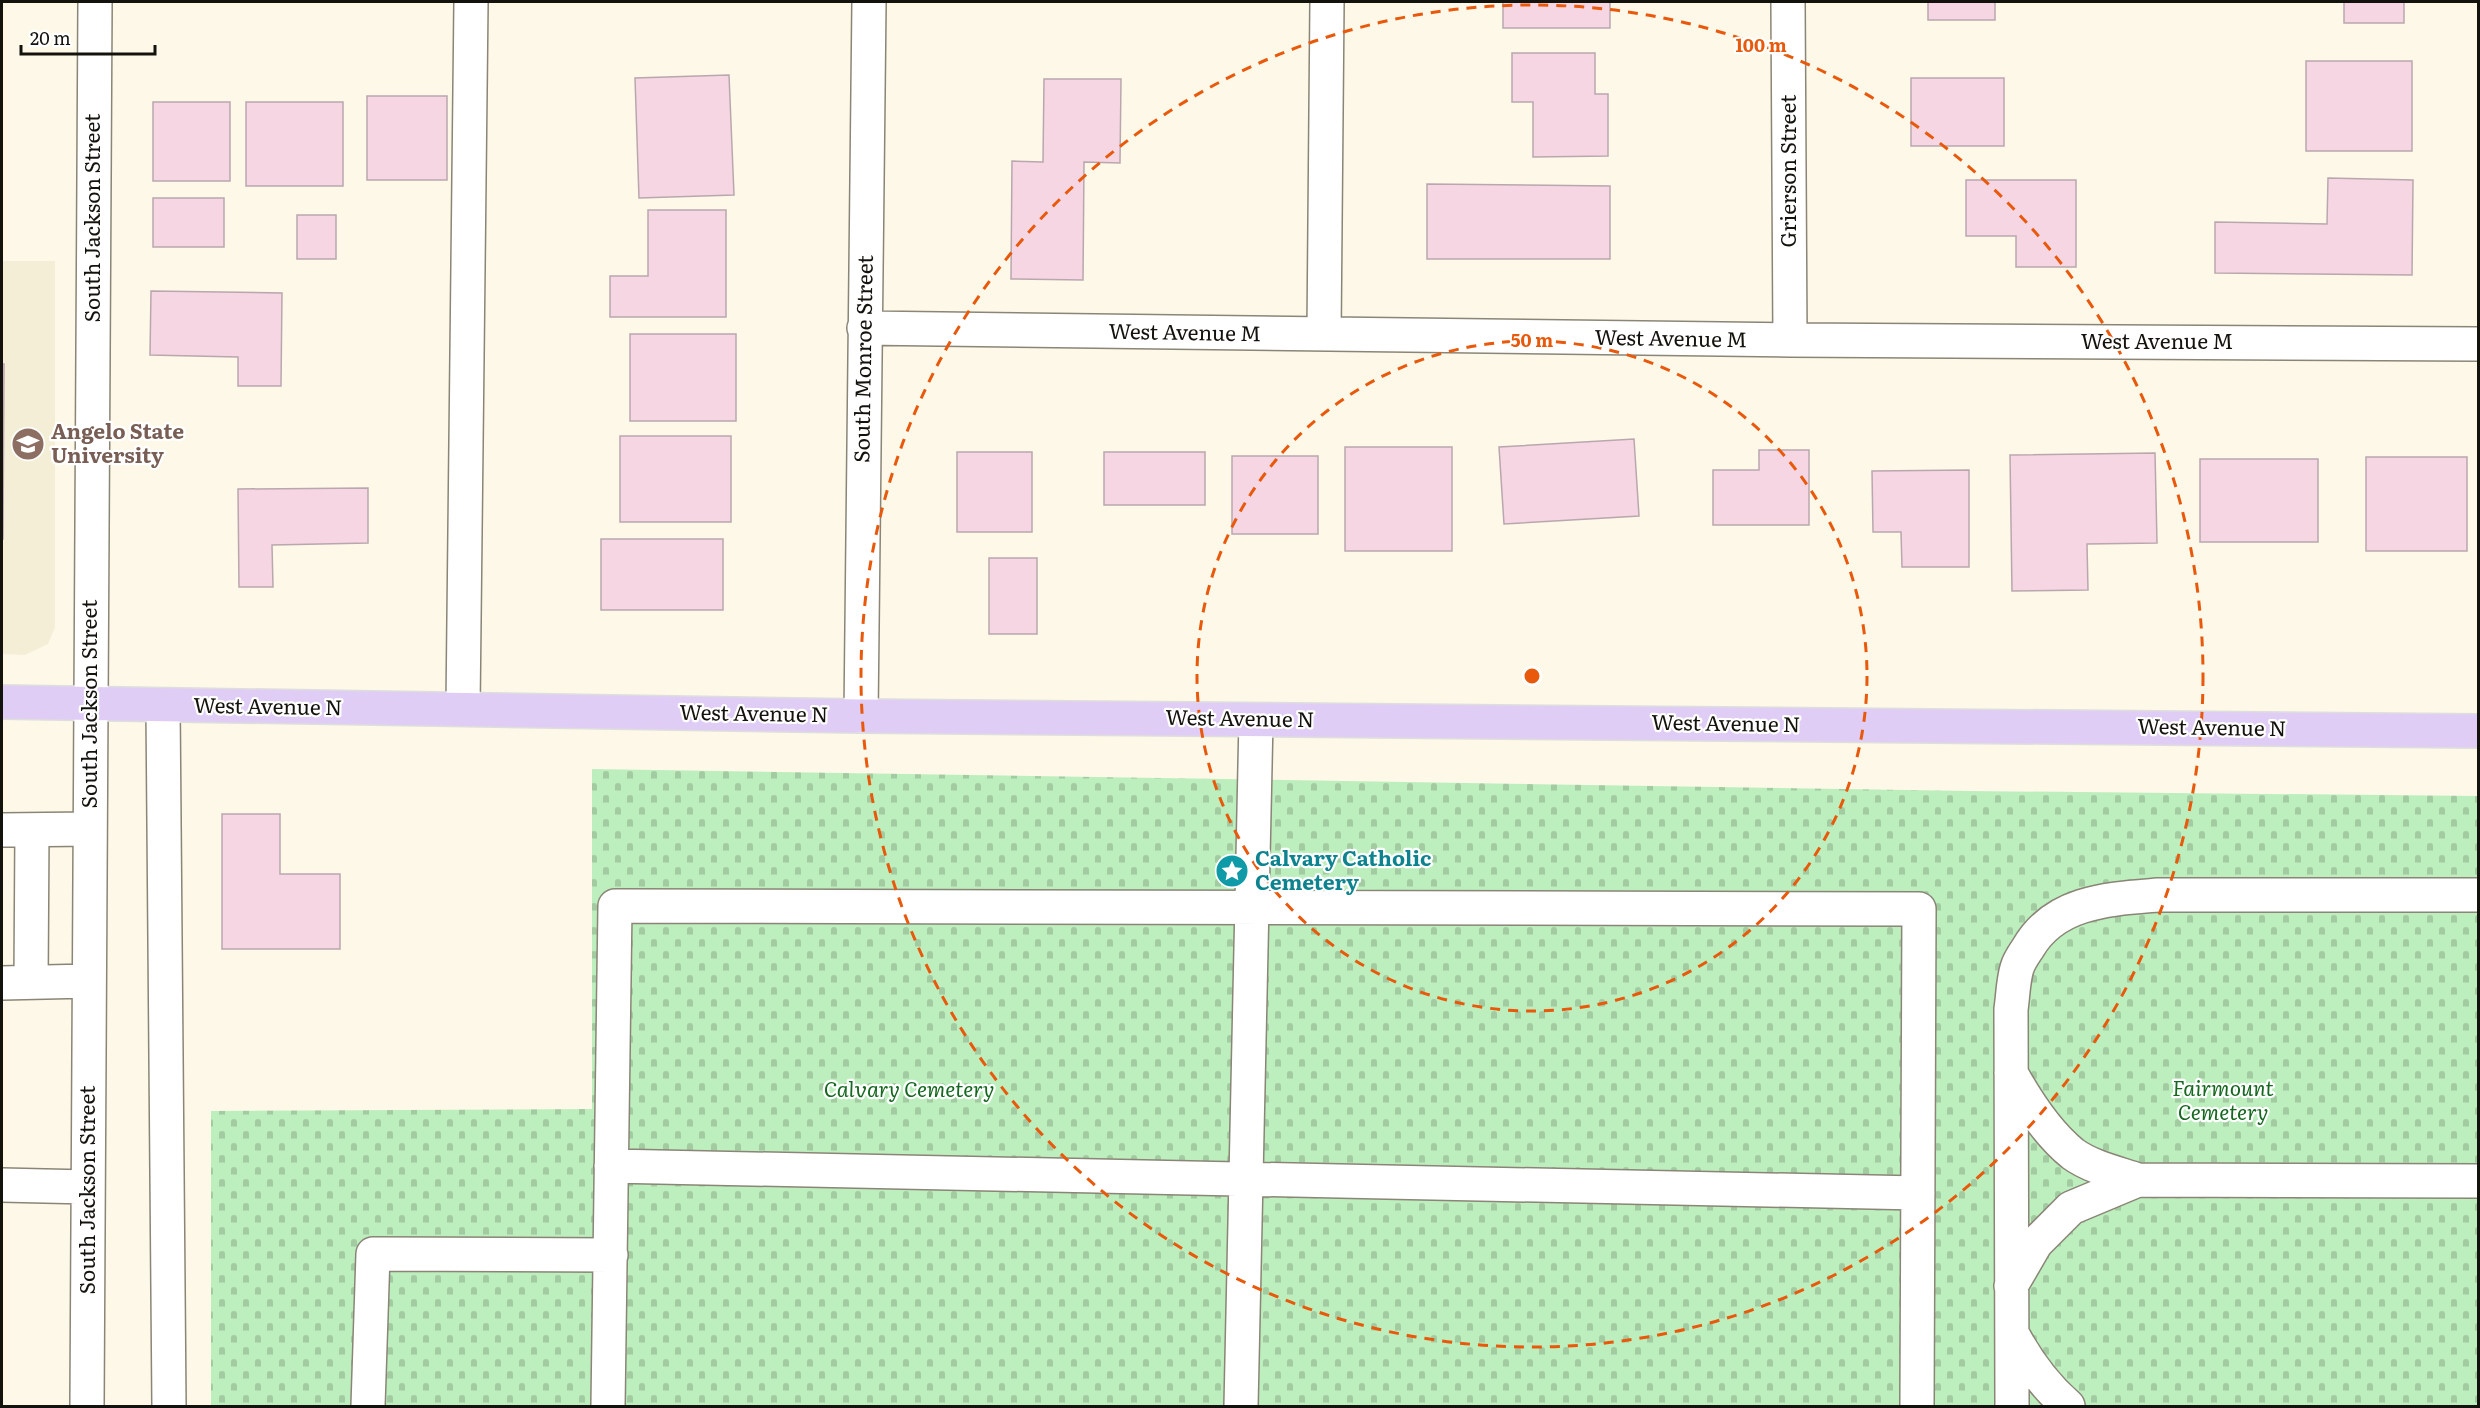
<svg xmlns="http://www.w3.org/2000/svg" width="2480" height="1408" font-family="Literata,serif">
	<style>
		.built { fill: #f5eed6 }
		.cemetery { fill: url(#cemetery-stones) }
		.building { fill: #f7d6e3; stroke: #b9a7ae; stroke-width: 1.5 }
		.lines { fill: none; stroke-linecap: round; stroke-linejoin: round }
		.minor-casing { stroke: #8a8576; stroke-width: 36 }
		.major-casing { stroke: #dededd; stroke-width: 36 }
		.minor { stroke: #fff; stroke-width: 33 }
		.major { stroke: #e0cdf5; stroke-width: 33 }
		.ring { fill: none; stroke: #e8590c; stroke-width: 3; stroke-dasharray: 10 8 }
		.labels { text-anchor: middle; stroke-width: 4.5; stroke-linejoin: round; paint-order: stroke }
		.street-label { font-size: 21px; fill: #14120d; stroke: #fff }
		.education-label { font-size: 21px; font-weight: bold; fill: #785e54; stroke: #fff; text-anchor: start }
		.culture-label { font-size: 21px; font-weight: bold; fill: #0d838f; stroke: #fff; text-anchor: start }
		.park-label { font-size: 21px; font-style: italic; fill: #15681f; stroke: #fff }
		.centre { fill: #e8590c; stroke: #fff; stroke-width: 3 }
		.ring-label { font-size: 18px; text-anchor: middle; font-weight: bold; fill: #e8590c; stroke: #fff; stroke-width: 4.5; stroke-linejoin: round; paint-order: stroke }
	</style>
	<defs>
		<pattern id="cemetery-stones" width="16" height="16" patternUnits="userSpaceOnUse" patternTransform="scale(1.5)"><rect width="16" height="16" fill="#bdeebd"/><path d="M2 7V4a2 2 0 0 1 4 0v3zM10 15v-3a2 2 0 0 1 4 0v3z" fill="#a2cba1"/></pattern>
	</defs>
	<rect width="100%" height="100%" fill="#fdf8e8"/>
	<!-- built -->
	<path class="built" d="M2 261H55V627L48 644 25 655 2 654Z"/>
	<!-- cemetery -->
	<path class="cemetery" d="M592 769 1969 791 2478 796V1406H211V1111L592 1109Z"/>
	<!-- building -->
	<path class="building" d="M1503 2H1610V28H1503Z
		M1928 2H1995V20H1928Z
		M2344 2H2404V23H2344Z
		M1512 53H1595V94H1608V156L1533 157V102H1512Z
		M2306 61H2412V151H2306Z
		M729 75 734 195 639 198 635 78Z
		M1911 78H2004V146H1911Z
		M1044 79H1121L1120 163 1084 162 1083 280 1011 279 1012 161 1043 162Z
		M367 96H447V180H367Z
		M153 102H230V181H153Z
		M246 102H343V186H246Z
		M2328 178 2413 180 2412 275 2215 273V222L2327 224Z
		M1966 180H2076V267H2016V236H1966Z
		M1427 184 1610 186V259H1427Z
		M153 198H224V247H153Z
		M648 210H726V317H610V276H648Z
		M297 215H336V259H297Z
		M151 291 282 293 281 386H238V357L150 355Z
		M630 334H736V421H630Z
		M2 364H4L3 539H2Z
		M620 436H731V522H620Z
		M1634 439 1639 516 1504 524 1499 447Z
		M1345 447H1452V551H1345Z
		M1759 450H1809V525H1713V470H1759Z
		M957 452H1032V532H957Z
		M1104 452H1205V505H1104Z
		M2155 453 2157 543 2087 544 2088 590 2012 591 2010 455Z
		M1232 456H1318V534H1232Z
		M2366 457H2467V551H2366Z
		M2200 459H2318V542H2200Z
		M1969 470V567H1902L1901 532H1873L1872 471Z
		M368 488V543L272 545 273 587H239L238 489Z
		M601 539H723V610H601Z
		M989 558H1037V634H989Z
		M222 814H280V874H340V949H222Z"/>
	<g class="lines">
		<!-- minor casing -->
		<g class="minor-casing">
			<path id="minor" d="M1788 2 1790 340
				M864 328 1790 340 2478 344
				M1324 334 1327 2
				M163 706 169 1406
				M463 708 471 2
				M861 716 869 2
				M2 830 90 829
				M31 982 32 830
				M2 983 89 981
				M2011 1073C2027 1102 2047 1133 2073 1154 2091 1167 2117 1173 2138 1180L2478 1181
				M611 1166 1918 1193
				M2 1185 88 1187
				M2011 1286 2036 1243 2071 1208 2138 1180
				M2013 1335C2028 1363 2044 1385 2068 1406
				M87 1406 95 2
				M368 1406 373 1254 611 1255
				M608 1406 615 906 1919 909 1917 1406
				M1241 1406 1256 720
				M2012 1406 2011 1009C2013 996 2013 981 2017 968 2019 961 2024 954 2028 948 2055 901 2110 899 2158 895H2478"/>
		</g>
		<!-- major casing -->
		<g class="major-casing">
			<path id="major" d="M2 702 861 716 2478 731"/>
		</g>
		<!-- minor -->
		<use href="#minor" class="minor"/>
		<!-- major -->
		<use href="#major" class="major"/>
	</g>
	<!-- distance rings -->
	<g class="ring">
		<circle cx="1532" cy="676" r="335"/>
		<circle cx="1532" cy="676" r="671"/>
	</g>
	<!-- icons -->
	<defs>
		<g id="university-disc" transform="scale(1.725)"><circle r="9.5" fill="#8d6e63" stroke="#fff"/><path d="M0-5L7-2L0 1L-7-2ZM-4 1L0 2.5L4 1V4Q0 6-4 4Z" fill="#fff"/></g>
		<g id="sight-disc" transform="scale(1.725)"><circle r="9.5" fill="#0f9aa8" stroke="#fff"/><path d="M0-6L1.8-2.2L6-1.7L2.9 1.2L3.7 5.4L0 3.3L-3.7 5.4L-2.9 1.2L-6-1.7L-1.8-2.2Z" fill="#fff"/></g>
	</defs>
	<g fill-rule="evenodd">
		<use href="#university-disc" x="28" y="444"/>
		<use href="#sight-disc" x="1232" y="871"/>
	</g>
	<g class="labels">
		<!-- street labels -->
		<g class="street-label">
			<text transform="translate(1789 171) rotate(-90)" y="7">Grierson Street</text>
			<text transform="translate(93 218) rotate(-90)" y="7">South Jackson Street</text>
			<text transform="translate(1185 333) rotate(1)" y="7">West Avenue M</text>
			<text transform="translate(1671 339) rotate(1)" y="7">West Avenue M</text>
			<text x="2157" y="349">West Avenue M</text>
			<text transform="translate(864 359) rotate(-89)" y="7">South Monroe Street</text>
			<text transform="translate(90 704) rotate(-90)" y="7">South Jackson Street</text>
			<text transform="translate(268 707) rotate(1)" y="7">West Avenue N</text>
			<text transform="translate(754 714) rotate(1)" y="7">West Avenue N</text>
			<text transform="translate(1240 719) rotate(1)" y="7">West Avenue N</text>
			<text transform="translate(1726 724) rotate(1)" y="7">West Avenue N</text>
			<text transform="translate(2212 728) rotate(1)" y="7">West Avenue N</text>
			<text transform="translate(88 1190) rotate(-90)" y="7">South Jackson Street</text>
		</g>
		<!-- education labels -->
		<g class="education-label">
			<text x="51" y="439">Angelo State<tspan x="51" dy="24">University</tspan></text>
		</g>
		<!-- culture labels -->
		<g class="culture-label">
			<text x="1255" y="866">Calvary Catholic<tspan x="1255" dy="24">Cemetery</tspan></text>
		</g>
		<!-- park labels -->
		<g class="park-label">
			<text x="2223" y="1096">Fairmount<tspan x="2223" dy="24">Cemetery</tspan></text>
			<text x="909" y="1097">Calvary Cemetery</text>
		</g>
	</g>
	<circle cx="1532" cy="676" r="9" class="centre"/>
	<g class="ring-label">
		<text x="1761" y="52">100 m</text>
		<text x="1532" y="347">50 m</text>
	</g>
	<!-- border -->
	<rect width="2480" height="1408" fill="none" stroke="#14120d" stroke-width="6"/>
	<!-- scale -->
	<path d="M21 45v9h134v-9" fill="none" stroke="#14120d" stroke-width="3"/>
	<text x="30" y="45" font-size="18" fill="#14120d" stroke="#ffffff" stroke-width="4.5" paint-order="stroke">20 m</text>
</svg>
